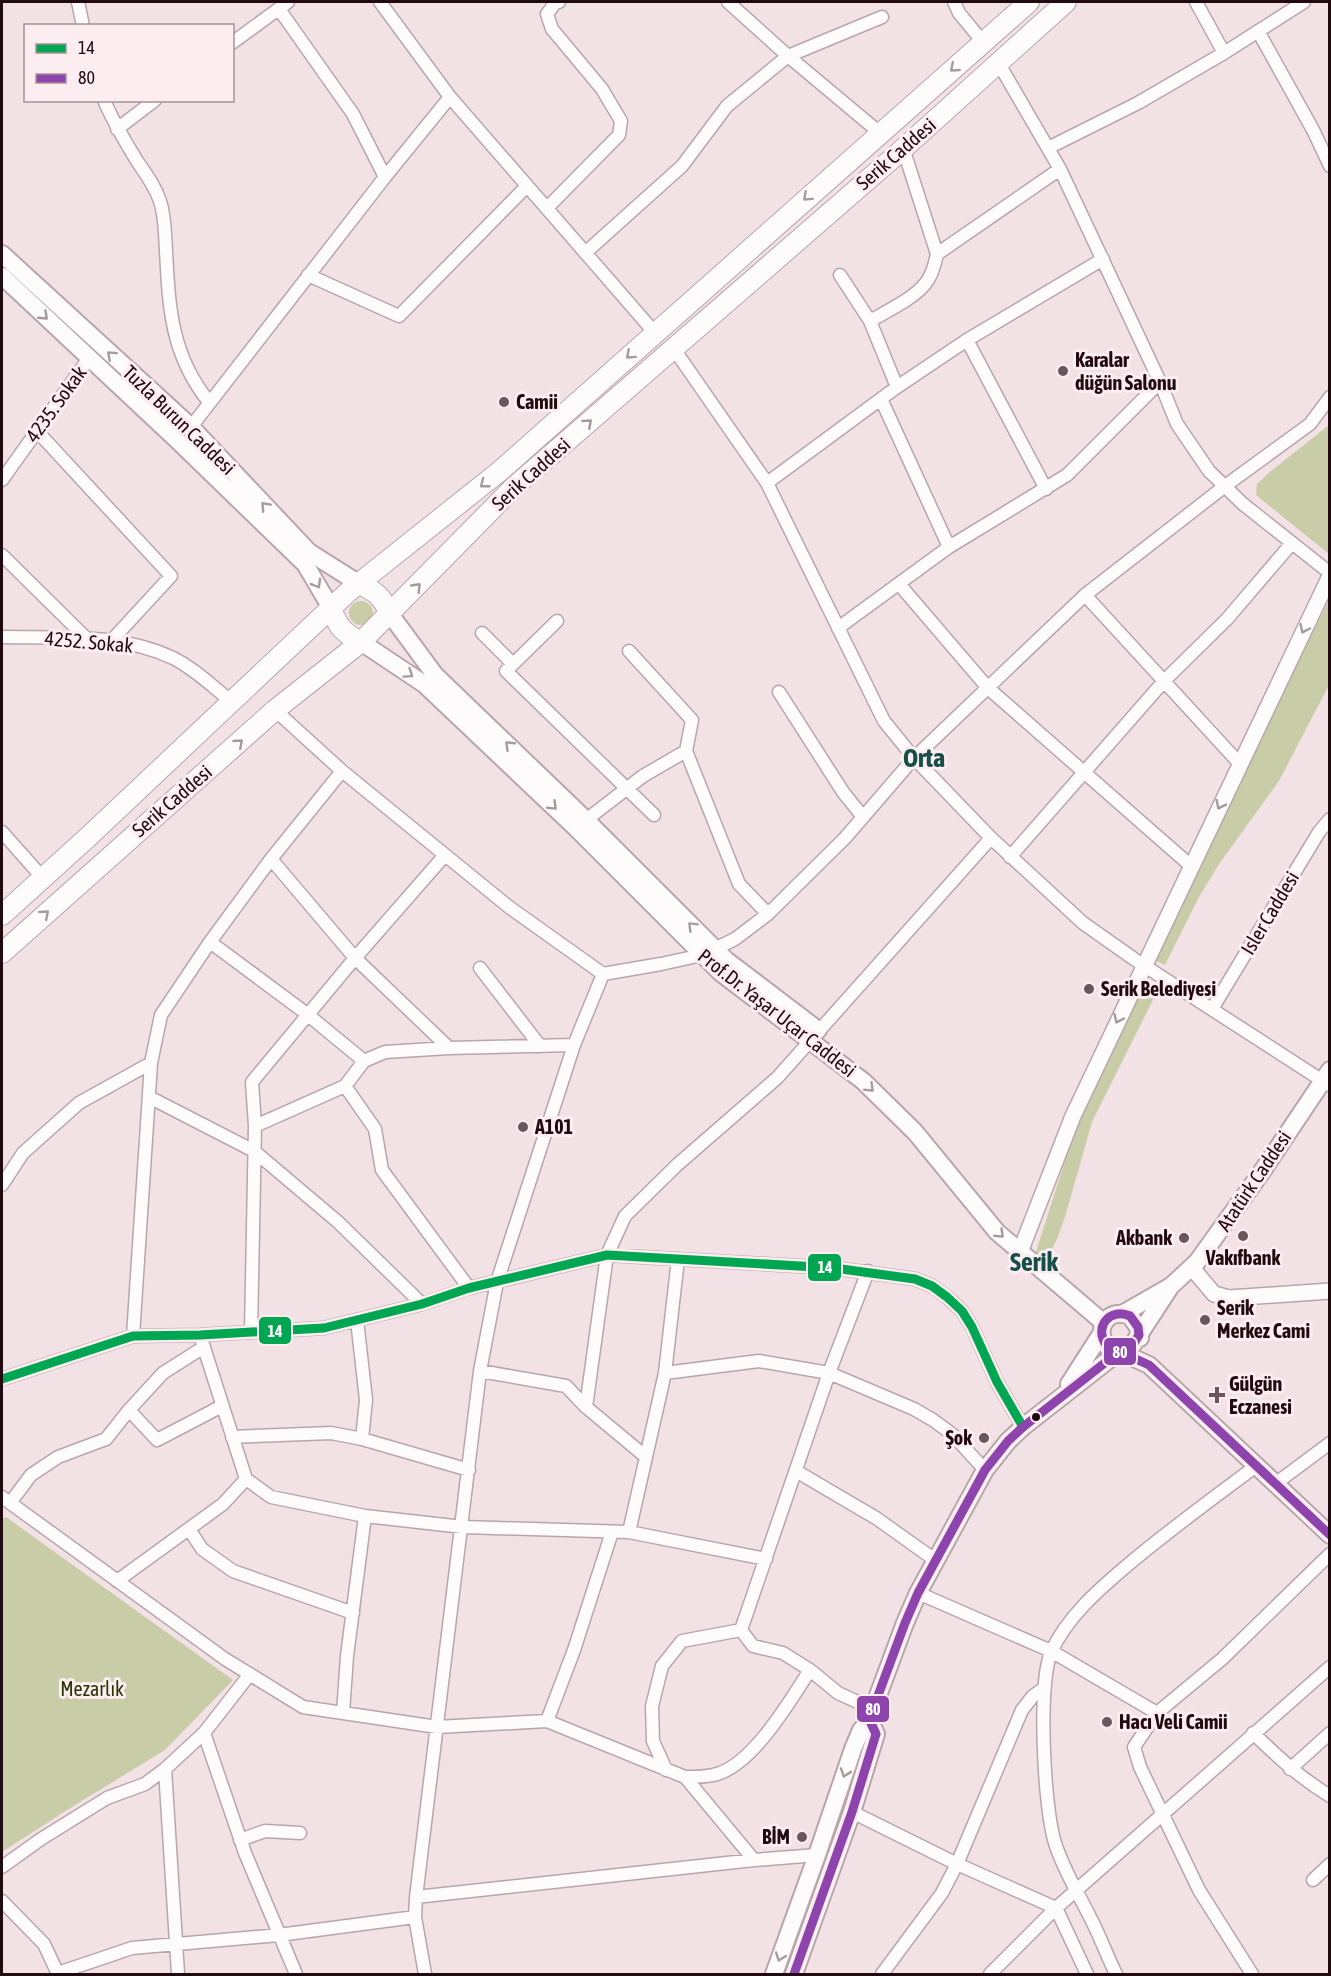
<svg xmlns="http://www.w3.org/2000/svg" width="1331" height="1976" font-family="'Asap Condensed',sans-serif">
	<style>
		.green { fill: #c8cda7 }
		.lines { fill: none; stroke-linecap: round; stroke-linejoin: round }
		.minor-casing { stroke: #b8a6aa; stroke-width: 15 }
		.tertiary-casing { stroke: #b8a6aa; stroke-width: 18 }
		.secondary-casing { stroke: #b8a6aa; stroke-width: 20 }
		.trunk-casing { stroke: #b8a6aa; stroke-width: 22 }
		.minor { stroke: #fdfbfb; stroke-width: 12 }
		.tertiary { stroke: #fdfbfb; stroke-width: 15 }
		.secondary { stroke: #fdfbfb; stroke-width: 16 }
		.trunk { stroke: #fdfbfb; stroke-width: 20 }
		.bus-1-casing { stroke: #fcedf0; stroke-width: 14 }
		.bus-2-casing { stroke: #fcedf0; stroke-width: 14 }
		.bus-1 { stroke: #00a651; stroke-width: 9 }
		.bus-2 { stroke: #8e44ad; stroke-width: 9 }
		.oneway { stroke: #a59b9d }
		.poi-dot { fill: #6b565c; stroke: #fcedf0; stroke-width: 2 }
		.bus-dot { fill: #220a11; stroke: #fcedf0; stroke-width: 2 }
		.labels { text-anchor: middle; stroke-width: 6; stroke-linejoin: round; paint-order: stroke }
		.street-label { font-size: 20px; fill: #220a11; stroke: #fcedf0 }
		.poi-label { font-size: 20px; font-weight: bold; fill: #220a11; stroke: #fcedf0; text-anchor: start }
		.park-label { font-size: 20px; fill: #2a3602; stroke: #fcedf0 }
		.district-label { font-size: 26px; font-weight: bold; fill: #154f47; stroke: #fcedf0 }
		.line-badge { stroke: #fcedf0; stroke-width: 2 }
		.badge-label { font-size: 16px; text-anchor: middle; font-weight: bold; fill: #fff }
	</style>
	<rect width="100%" height="100%" fill="#f2e2e6"/>
	<!-- green -->
	<path class="green" d="M1329 425V554L1256 495 1257 484 1271 471Z
		M1329 600V685L1279 781 1219 864 1199 897 1165 965 1152 959Z
		M349 613a12 12 0 1 1 24 0a12 12 0 1 1-24 0Z
		M1144 985 1157 992 1092 1122 1065 1217 1057 1239 1047 1259 1035 1255 1078 1120Z
		M6 1517 233 1680 165 1750 67 1810 2 1852V1519Z"/>
	<g class="lines">
		<!-- minor casing -->
		<g class="minor-casing">
			<path id="minor" d="M78 2 83 26
				M380 2 450 97 655 333
				M728 2 788 56 880 133
				M954 2 959 13 983 42
				M1196 2 1224 53
				M279 9 353 114 385 177
				M1258 31 1313 130 1330 166
				M232 43 288 2
				M999 64 1060 169 1160 382 1177 424 1209 471 1243 504 1330 573
				M104 100C113 122 125 141 137 161 146 174 155 186 160 201 165 216 165 234 166 251 169 308 171 355 209 402
				M117 129 155 100
				M1048 148 1138 103 1224 53 1304 2
				M547 208 619 135 621 121 602 89 552 29 547 14 555 3 559 2
				M585 253 682 166 727 106 788 56 882 17
				M937 254 1060 169
				M308 275 399 316 527 186
				M840 275 870 321 897 387
				M870 321C887 311 913 299 925 284 932 276 935 264 937 254L903 148
				M967 340 1046 489
				M674 349 767 483 884 721 914 758 991 838 1083 923 1134 959 1329 1085
				M881 399 949 547
				M191 427 385 177 450 97
				M36 430 171 576 112 640
				M2 480 89 358
				M767 483 897 387 967 340 1103 259
				M2 555 86 638
				M899 584 988 688 1191 866
				M1085 595 1240 764
				M557 621 506 671 654 815
				M838 628 949 547 1067 475 1160 382
				M482 633 513 664
				M2 637C59 638 120 633 173 658 195 669 213 687 232 702
				M629 651 692 720 686 751 739 884 768 914
				M779 692 843 792 863 817
				M275 710 342 771 509 907 603 974
				M586 820 643 776 686 751
				M2 832 42 877
				M1010 857 1164 681 1227 619 1292 543
				M271 859 355 958 449 1048
				M210 942 307 1014 364 1061
				M480 968 540 1046
				M1212 1009 1319 832 1330 819
				M149 1097 254 1151 338 1222 422 1304
				M255 1126 345 1086
				M2 1185 23 1153 79 1103 151 1063
				M868 1271 829 1373 741 1630 753 1646 783 1653 810 1670 838 1693 873 1709
				M469 1288 382 1170 375 1129 345 1086 364 1061 385 1052 449 1048 574 1045
				M357 1320 366 1400 362 1439
				M251 1332 255 1126 252 1082 355 958 445 855
				M200 1335 246 1479 271 1497 365 1516 463 1527 629 1532 766 1559
				M133 1336 151 1063 161 1015 210 942 271 859 342 771
				M480 1371 566 1386 586 1407 646 1457
				M665 1373 759 1361 829 1373 914 1409 933 1420 952 1434 985 1470
				M2 1379 133 1336 200 1335 324 1328 422 1304 469 1288 607 1255 834 1268 915 1279 932 1286 947 1297 962 1311 972 1327 997 1382 1023 1427
				M586 1407 607 1255 625 1216 677 1165 777 1078 991 838
				M129 1410 163 1373 204 1347
				M232 1437 331 1433 362 1439 469 1470
				M796 1471 876 1518 935 1560
				M1275 1484 1330 1443
				M2 1497 225 1659 303 1707 437 1727 547 1721 685 1777 754 1860
				M10 1503 31 1475 58 1457 106 1439 129 1410 157 1440 222 1406
				M189 1529 202 1549 233 1571 353 1613
				M629 1532 665 1373 678 1259
				M117 1581 223 1504 246 1479
				M918 1593 1051 1651 1157 1713
				M343 1713 347 1656 365 1516
				M547 1721 574 1650 612 1532
				M204 1733 245 1853 296 1974
				M1253 1733C1278 1757 1300 1778 1330 1796
				M165 1769 178 1974
				M1290 1769 1330 1733
				M666 1770 653 1741 652 1706 662 1666 682 1641 741 1630
				M685 1777C694 1777 704 1777 713 1775 751 1768 790 1701 810 1670
				M852 1812 957 1864 1056 1908 1087 1974
				M240 1840 265 1831 300 1833
				M2 1867 41 1839 107 1798 145 1784 165 1769 204 1733 250 1674
				M1313 1880 1330 1864
				M416 1897 754 1860 817 1855
				M2 1901 44 1944 58 1974
				M58 1973 132 1948 279 1935 415 1917
				M425 1974 415 1917 416 1897 480 1371 497 1282 574 1045 603 974 661 964 702 955 735 939 768 914 845 838 914 758 1085 595 1225 486 1310 424 1330 397
				M882 1974 942 1893 957 1864 1022 1710 1033 1696 1044 1688
				M990 1974 1056 1908 1330 1667
				M1116 1974C1107 1956 1100 1936 1090 1917 1078 1893 1063 1869 1055 1843 1044 1809 1037 1681 1052 1650 1068 1617 1096 1592 1123 1569 1166 1532 1211 1500 1256 1466
				M1252 1974 1199 1890 1140 1767 1134 1747 1157 1713 1222 1659 1330 1554"/>
		</g>
		<!-- tertiary casing -->
		<g class="tertiary-casing">
			<path id="tertiary" d="M1020 1252 1073 1116 1330 576
				M1192 1268 1214 1294 1229 1298 1330 1291"/>
		</g>
		<!-- secondary casing -->
		<g class="secondary-casing">
			<path id="secondary" d="M2 254 191 427 309 552 358 583
				M2 276 178 441 305 564 331 608
				M390 614 435 675 586 820 726 960 818 1030
				M361 642 424 684 577 829 721 973 863 1081 915 1132 997 1232 1104 1323
				M1124 1313 1171 1286 1197 1262 1261 1173 1330 1070
				M1140 1338 1139 1335 1169 1289
				M1069 1384 1101 1334
				M774 1974 817 1855 853 1749 861 1730 870 1721
				M794 1974 852 1812 876 1734 870 1721 873 1709 905 1623 918 1593 985 1470 1008 1441 1023 1427 1120 1351 1132 1346 1139 1335 1138 1327 1130 1316C1109 1307 1093 1328 1107 1346L1149 1365 1330 1535"/>
		</g>
		<!-- trunk casing -->
		<g class="trunk-casing">
			<path id="trunk" d="M358 583C376 592 381 595 390 614
				M331 608C338 627 342 632 361 642
				M2 915 87 838 348 592 500 471 1029 2
				M2 953 275 710 361 642 514 487 894 157 1066 2"/>
		</g>
		<!-- minor -->
		<use href="#minor" class="minor"/>
		<!-- tertiary -->
		<use href="#tertiary" class="tertiary"/>
		<!-- secondary -->
		<use href="#secondary" class="secondary"/>
		<!-- trunk -->
		<use href="#trunk" class="trunk"/>
		<!-- bus-1 casing -->
		<g class="bus-1-casing">
			<path id="bus-1" d="M2 1379 133 1336 200 1335 324 1328 422 1304 469 1288 607 1255 834 1268 915 1279 932 1286 947 1297 962 1311 972 1327 997 1382 1023 1427"/>
		</g>
		<!-- bus-2 casing -->
		<g class="bus-2-casing">
			<path id="bus-2" d="M794 1974 852 1812 876 1734 870 1721 873 1709 905 1623 918 1593 985 1470 1008 1441 1023 1427 1120 1351 1132 1346 1139 1335 1138 1327 1130 1316C1109 1307 1093 1328 1107 1346L1149 1365 1330 1535"/>
		</g>
		<!-- bus-1 -->
		<use href="#bus-1" class="bus-1"/>
		<!-- bus-2 -->
		<use href="#bus-2" class="bus-2"/>
	</g>
	<!-- one-way arrows -->
	<defs><path id="oneway-chevron" d="M-2-3.5L2.5 0L-2 3.5" fill="none" stroke-width="1.6" stroke-linecap="round" stroke-linejoin="round" transform="scale(1.5)"/></defs>
	<g class="oneway">
		<use href="#oneway-chevron" transform="translate(954 68) rotate(139)"/>
		<use href="#oneway-chevron" transform="translate(807 197) rotate(138)"/>
		<use href="#oneway-chevron" transform="translate(44 316) rotate(43)"/>
		<use href="#oneway-chevron" transform="translate(111 355) rotate(-138)"/>
		<use href="#oneway-chevron" transform="translate(630 355) rotate(138)"/>
		<use href="#oneway-chevron" transform="translate(588 423) rotate(-41)"/>
		<use href="#oneway-chevron" transform="translate(484 484) rotate(142)"/>
		<use href="#oneway-chevron" transform="translate(265 506) rotate(-133)"/>
		<use href="#oneway-chevron" transform="translate(317 584) rotate(60)"/>
		<use href="#oneway-chevron" transform="translate(417 587) rotate(-46)"/>
		<use href="#oneway-chevron" transform="translate(1304 629) rotate(115)"/>
		<use href="#oneway-chevron" transform="translate(409 674) rotate(34)"/>
		<use href="#oneway-chevron" transform="translate(239 743) rotate(-41)"/>
		<use href="#oneway-chevron" transform="translate(509 745) rotate(-136)"/>
		<use href="#oneway-chevron" transform="translate(1220 805) rotate(116)"/>
		<use href="#oneway-chevron" transform="translate(553 806) rotate(44)"/>
		<use href="#oneway-chevron" transform="translate(45 914) rotate(-41)"/>
		<use href="#oneway-chevron" transform="translate(692 926) rotate(-135)"/>
		<use href="#oneway-chevron" transform="translate(1118 1019) rotate(115)"/>
		<use href="#oneway-chevron" transform="translate(870 1088) rotate(44)"/>
		<use href="#oneway-chevron" transform="translate(1000 1234) rotate(44)"/>
		<use href="#oneway-chevron" transform="translate(845 1773) rotate(109)"/>
		<use href="#oneway-chevron" transform="translate(780 1957) rotate(110)"/>
	</g>
	<!-- markers -->
	<g class="poi-dot">
		<circle cx="1063" cy="371" r="6"/>
		<circle cx="504" cy="402" r="6"/>
		<circle cx="1089" cy="989" r="6"/>
		<circle cx="523" cy="1127" r="6"/>
		<circle cx="1243" cy="1236" r="6"/>
		<circle cx="1184" cy="1238" r="6"/>
		<circle cx="1205" cy="1320" r="6"/>
		<path d="M1214 1386h6v6h6v6h-6v6h-6v-6h-6v-6h6z"/>
		<circle cx="984" cy="1438" r="6"/>
		<circle cx="1107" cy="1722" r="6"/>
		<circle cx="802" cy="1837" r="6"/>
	</g>
	<circle class="bus-dot" cx="1036" cy="1417" r="5"/>
	<g class="labels">
		<!-- street labels -->
		<g class="street-label">
			<text transform="translate(896 154) rotate(-41)" y="7">Serik Caddesi</text>
			<text transform="translate(56 404) rotate(-54)" y="7">4235. Sokak</text>
			<text transform="translate(179 420) rotate(44)" y="7">Tuzla Burun Caddesi</text>
			<text transform="translate(531 474) rotate(-42)" y="7">Serik Caddesi</text>
			<text transform="translate(89 642) rotate(5)" y="7">4252. Sokak</text>
			<text transform="translate(172 801) rotate(-41)" y="7">Serik Caddesi</text>
			<text transform="translate(1270 913) rotate(-59)" y="7">Isler Caddesi</text>
			<text transform="translate(777 1013) rotate(38)" y="7">Prof.Dr. Yaşar Uçar Caddesi</text>
			<text transform="translate(1254 1181) rotate(-56)" y="7">Atatürk Caddesi</text>
		</g>
		<!-- poi labels -->
		<g class="poi-label">
			<text x="1075" y="367">Karalar<tspan x="1075" dy="23">düğün Salonu</tspan></text>
			<text x="516" y="409">Camii</text>
			<text x="1101" y="996">Serik Belediyesi</text>
			<text x="535" y="1134">A101</text>
			<text x="1172" y="1245" text-anchor="end">Akbank</text>
			<text x="1243" y="1265" text-anchor="middle">Vakıfbank</text>
			<text x="1217" y="1315">Serik<tspan x="1217" dy="23">Merkez Cami</tspan></text>
			<text x="1229" y="1391">Gülgün<tspan x="1229" dy="23">Eczanesi</tspan></text>
			<text x="972" y="1445" text-anchor="end">Şok</text>
			<text x="1119" y="1729">Hacı Veli Camii</text>
			<text x="790" y="1844" text-anchor="end">BİM</text>
		</g>
		<!-- park labels -->
		<g class="park-label">
			<text x="92" y="1696">Mezarlık</text>
		</g>
		<!-- district labels -->
		<g class="district-label">
			<text x="924" y="767">Orta</text>
			<text x="1034" y="1271">Serik</text>
		</g>
	</g>
	<g class="line-badge">
		<rect x="807" y="1253" width="35" height="29" rx="6" fill="#00a651"/>
		<rect x="258" y="1316" width="34" height="29" rx="6" fill="#00a651"/>
		<rect x="1103" y="1337" width="34" height="29" rx="6" fill="#8e44ad"/>
		<rect x="856" y="1695" width="34" height="28" rx="6" fill="#8e44ad"/>
	</g>
	<g class="badge-label">
		<text x="825" y="1273">14</text>
		<text x="275" y="1337">14</text>
		<text x="1120" y="1358">80</text>
		<text x="873" y="1715">80</text>
	</g>
	<!-- border -->
	<rect width="1331" height="1976" fill="none" stroke="#220a11" stroke-width="6"/>
	<!-- legend -->
	<rect x="24" y="24" width="210" height="78" fill="#fcedf0" stroke="#a59297" stroke-width="1.5"/>
	<rect x="36" y="44" width="30" height="9" fill="#00a651" stroke="#a59297" stroke-width="1.5"/>
	<text x="78" y="54" font-size="18" fill="#220a11">14</text>
	<rect x="36" y="74" width="30" height="9" fill="#8e44ad" stroke="#a59297" stroke-width="1.5"/>
	<text x="78" y="84" font-size="18" fill="#220a11">80</text>
</svg>
